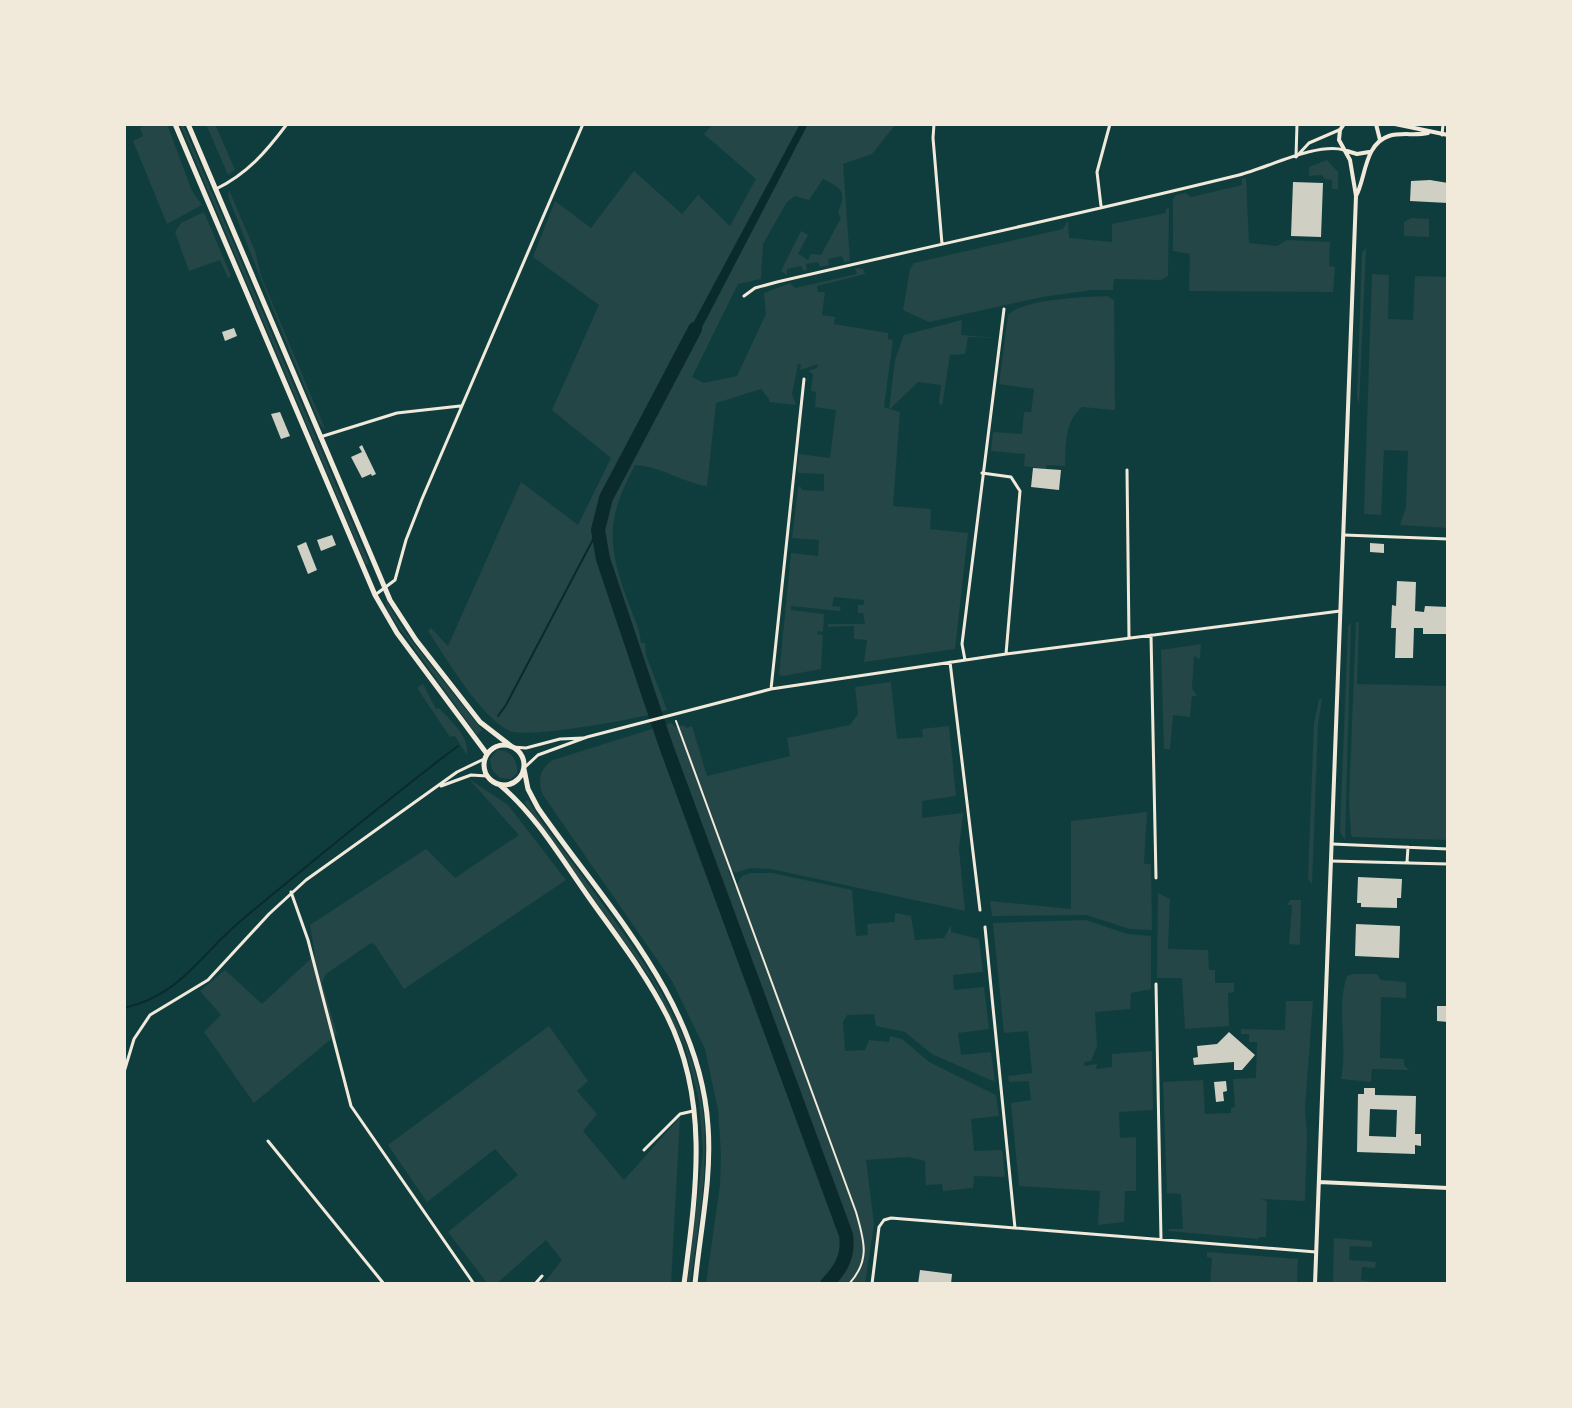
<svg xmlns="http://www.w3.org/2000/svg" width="1572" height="1408" font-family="'PT Sans',sans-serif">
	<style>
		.green { fill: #244646 }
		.water { fill: #0a2a2b }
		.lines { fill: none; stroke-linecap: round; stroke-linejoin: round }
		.stream { stroke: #0a2a2b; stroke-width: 2 }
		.river { stroke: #0a2a2b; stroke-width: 14 }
		.building { fill: #cfcfc3; fill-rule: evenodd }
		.path { stroke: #f1e9da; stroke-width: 2 }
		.minor { stroke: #f1e9da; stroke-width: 3 }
		.tertiary { stroke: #f1e9da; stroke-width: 4 }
		.primary { stroke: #f1e9da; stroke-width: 5 }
	</style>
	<rect width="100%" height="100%" fill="#0f3d3e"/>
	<!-- green -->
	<path class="green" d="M148 124H167L192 191 202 205 167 224 133 141 143 136 140 128Z
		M180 124H183L369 563 366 565Z
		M206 124H215L235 170 228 175Z
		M713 124H896L872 154 843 164 850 261 844 262 842 256 828 259 829 265 820 267 818 262 806 264 807 270 803 271 801 266 787 269V275L781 271 801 231 808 235 798 254 808 260 811 254 821 255 841 218 838 212C847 192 842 188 823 179L809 200 795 196 787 202 763 244 761 279 738 284 692 377 704 383 737 376 766 314 764 293 790 283 795 288 857 274 855 268 863 269 865 274 817 286 818 292H825L822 315 835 317 834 324 888 333V339L893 340 884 407 889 409 895 360 904 335 962 320 961 335 996 338 968 337 965 354 950 355 942 406 939 403 941 385 918 382 890 409 900 412 893 506 931 509 930 529 968 533 955 649 864 662 867 640 854 639V626L828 627V624H865L863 613H858V605H864V600L834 597 832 606 841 607 840 611 791 606V610L824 614 823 632 818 631 817 634 823 635 821 669 783 676 779 675 791 553 818 556 819 540 792 538 798 488 800 486 802 490 824 491V474L799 473 797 470 799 454 830 458 836 410 815 407 816 392 811 391 813 374 808 371 817 368 818 364 800 370 801 365 798 364 792 394 796 405 769 402V399L761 389 716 403 707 486C681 482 663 467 635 465 608 517 606 540 626 596 631 612 640 627 641 643H645L646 655 667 710C644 718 528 739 510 731 481 718 446 658 428 631L431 628 448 646 521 482 578 525 611 458 552 410 599 305 533 257 555 201 591 228 634 171 682 214 698 195 730 226 756 179 704 134Z
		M1327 160 1338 172V189H1332V180L1325 179 1322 175 1309 176V167Z
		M1246 178 1249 243 1277 246 1287 240 1330 242 1329 266 1335 267 1333 292 1189 291 1190 254 1173 251V199L1176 195 1185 193 1191 197 1242 185V179Z
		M229 190 255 251 261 276 325 429 320 424C288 348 258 272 228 196Z
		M1166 208 1169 209 1168 276 1161 280 1114 279 1113 290H1092L1042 297 929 322 903 310 910 269 914 263 1063 229 1068 220 1069 238 1112 242V224L1166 213Z
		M204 212 231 276 228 278 220 260 189 271 175 232 181 223Z
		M1411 218 1429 219V237L1404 236V222Z
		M1366 248 1359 405 1357 396 1362 253Z
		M1372 274 1389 275 1388 319 1413 320 1415 276 1448 277V528L1400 525 1406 507 1408 451 1384 450 1381 515 1364 514Z
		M1107 296 1114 300 1115 410 1082 407C1064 422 1066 445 1065 466L1047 465 1046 469 1024 466 1025 454 991 451 993 432 1022 434 1024 412H1031L1034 389 999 384 1008 315C1022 299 1085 297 1107 296Z
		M385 599 404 631 482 730 477 735 398 626 387 609Z
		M1351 622 1345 840 1340 832 1348 627Z
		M1356 622H1359L1357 684 1448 686V840L1352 837 1351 834 1349 802Z
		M1201 644 1200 659 1194 656 1192 688 1197 696H1192L1190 717 1173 715 1170 749H1164L1161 650Z
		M891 682 897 739 923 737 922 729 949 726 956 796 922 801V818L963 813 959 849 965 911 771 869 750 868 735 873 731 869 728 870 735 888 742 876 751 873H772L852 890 856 936 868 935 867 924 895 922V913L911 916 915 940 944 938 951 925V932L979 939 983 972 953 975 954 990 984 987 989 1029 958 1033 961 1055 991 1052 995 1082 932 1054 905 1032 876 1026 874 1014 847 1015 843 1022 845 1051 865 1050 869 1040 889 1042 890 1036 902 1039 929 1062 996 1095 999 1116 971 1119 974 1151 1002 1150 1005 1177 974 1176 973 1188 943 1191 942 1184 926 1185 925 1161 908 1157 866 1160 874 1224 865 1284H706L720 1185 721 1153 718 1110 705 1049 672 981 543 795C537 781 540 768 553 760L671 723 676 727 684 725 686 728 692 726 707 776 790 756 787 738 850 725 858 714 855 687Z
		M423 684 436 709 439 708C451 722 469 734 467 755L455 736 450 737 417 688Z
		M1322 698 1318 725 1312 884 1308 879 1314 723 1319 700Z
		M497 750C511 750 518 760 517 773L511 779 500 778 492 770 490 759Z
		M469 779 508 805 566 880 404 989 375 945 371 943 326 974 322 983 337 1034 254 1103 204 1032 221 1015 200 991 225 970 262 1004 315 955 310 925 426 849 455 878 519 835Z
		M528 800C540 821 556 840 570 859 627 939 695 1019 704 1121 708 1175 698 1231 690 1284H687L703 1151 699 1100 685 1047 652 980 524 802Z
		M1147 812 1144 864H1151L1152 930 1130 929 1086 915 992 916 990 901 1071 909V821Z
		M1158 893 1170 899 1168 949 1208 950 1209 970H1215V983H1234V992L1228 993 1229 1026 1185 1029 1182 978H1157Z
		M1290 900H1301L1300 945 1289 944 1292 905H1287Z
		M1086 920 1127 934 1151 936V989L1131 993 1130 1009 1095 1012 1097 1046 1091 1061 1084 1062 1085 1066 1097 1064 1096 1069 1112 1067V1054L1152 1051 1153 1110 1119 1112 1120 1138 1136 1137V1191H1125L1124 1222 1098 1225 1100 1191 1019 1186 1011 1103 1031 1100 1029 1081 1009 1082 1008 1076 1032 1073 1028 1031 1004 1033 993 923Z
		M1353 974H1377L1381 980 1406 982V998L1381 997 1380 1058 1404 1059V1065L1409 1070 1372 1069 1371 1082 1341 1079C1348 1045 1336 1008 1347 976Z
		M1286 1001H1313L1305 1109 1307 1134 1305 1201 1261 1199 1267 1201 1266 1237H1259V1239L1168 1231 1169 1229H1183L1181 1194 1167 1193 1163 1082 1203 1080 1205 1114 1231 1113V1108L1235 1107 1233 1079 1256 1078 1257 1042H1249V1034H1241V1029L1285 1030Z
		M549 1026 588 1081 577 1091 597 1114 583 1131 624 1180 680 1117 671 1284H543L562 1260 546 1240 496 1284H488L448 1232 518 1175 495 1149 427 1202 388 1145Z
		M1334 1238 1372 1241V1247L1350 1246 1349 1260 1376 1262 1375 1268 1362 1267 1361 1280 1383 1284H1333Z
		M1207 1252 1298 1259 1297 1284H1210L1212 1258 1207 1257Z"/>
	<!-- water -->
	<path class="water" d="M800 124H808L699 333 690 346 683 342Z"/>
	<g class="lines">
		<!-- stream -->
		<path class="stream" d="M498 716 506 705 598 530
			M124 1008C182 995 200 954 244 918 314 860 385 801 458 746"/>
		<!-- river -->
		<path class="river" d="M695 329 606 498 598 530 603 559 666 746 846 1235C849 1256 841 1269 827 1284"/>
	</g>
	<!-- building -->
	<path class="building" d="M1430 180 1448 183V203L1410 201 1411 181Z
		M1293 182 1323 183 1321 237 1291 236Z
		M234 328 237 336 225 341 222 332Z
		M280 412 290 436 281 439 271 414Z
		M362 445 376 474 372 476 371 474 362 478 351 457 362 452 359 447Z
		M1033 468 1061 470 1059 490 1031 487Z
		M332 535 336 545 321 551 317 540Z
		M306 542 317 570 308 574 297 546Z
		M1370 543 1384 544V553L1370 552Z
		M1397 581 1416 582 1415 611 1424 612 1425 606 1448 607V634H1423V628H1414L1413 658H1395L1396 628H1391L1392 605 1396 606Z
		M1358 877 1402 879 1401 898H1397V908L1361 907V903H1357Z
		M1356 924 1400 926 1399 958 1355 956Z
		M1437 1006H1448V1022L1437 1021Z
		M1229 1032 1255 1055 1242 1070H1234V1062L1194 1065 1193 1058 1198 1057 1197 1046 1217 1044Z
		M1226 1081 1227 1091 1223 1092 1224 1101 1216 1102 1214 1082Z
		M1364 1088H1375V1095L1416 1096 1415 1134H1421V1146L1415 1145V1154L1357 1152 1358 1094H1364ZM1370 1109 1397 1110 1396 1137 1369 1136Z
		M920 1270 952 1274 951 1284H918Z"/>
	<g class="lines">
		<!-- path -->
		<path class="path" d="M676 721 856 1212C864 1240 871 1260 849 1284"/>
		<!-- minor -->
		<path class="minor" d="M934 124 933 138 942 244
			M1442 135 1443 124
			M1296 157 1309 143 1339 130
			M1296 157 1297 124
			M216 189C247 174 266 152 287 124
			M1101 206 1097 172 1110 124
			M744 296 755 288 777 282C931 246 1085 213 1239 175 1267 168 1317 142 1344 150
			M320 437 397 413 460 406
			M1127 470 1129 638
			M982 473 1011 477 1020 491 1006 654
			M1344 535 1448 539
			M375 595 395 580 406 540 422 499 583 124
			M1151 635 1156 878
			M965 660 962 644 1004 309
			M950 662 980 910
			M771 689 804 379
			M512 747 526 748 560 739 583 738
			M524 768 538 755 587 737 771 689 1006 654 1340 611
			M441 786 471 775 487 776
			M1332 844 1448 849
			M1331 861 1448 864
			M1407 862 1408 847
			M291 892 308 940 351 1106 474 1284
			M985 927 1015 1228
			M1156 984 1161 1239
			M124 1072 134 1039 150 1015 208 980 269 914 306 880 457 772 484 759
			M268 1141 384 1284
			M644 1150 680 1114 693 1111
			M535 1284 542 1276
			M872 1284 879 1227 884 1220 891 1218 1316 1252"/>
		<!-- tertiary -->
		<path class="tertiary" d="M1376 124 1380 140
			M1395 124 1448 135
			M1347 151 1357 154 1369 152
			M1356 196C1366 178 1364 144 1389 136 1401 132 1415 136 1428 133
			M1319 1182 1448 1188
			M1315 1284 1356 196 1350 160 1339 140 1340 130 1344 124"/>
		<!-- primary -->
		<path class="primary" d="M175 124 375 595 397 633 487 754
			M188 124 390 600 416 640 480 722 511 746
			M484 765a20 20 0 1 1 40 0a20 20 0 1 1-40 0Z
			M524 769 528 789 538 808C606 906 700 1001 708 1126 712 1179 700 1231 695 1284
			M500 785C536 815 563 861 590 899 617 937 646 974 667 1016 710 1102 696 1192 684 1284"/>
	</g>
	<!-- border -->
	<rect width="1572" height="1408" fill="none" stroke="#f1e9da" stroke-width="252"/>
</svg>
